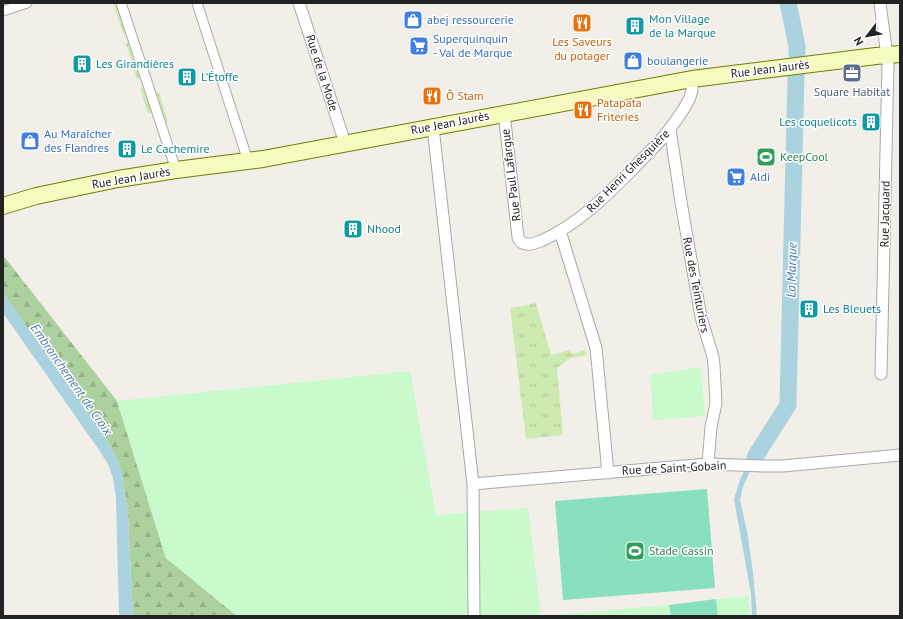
<svg xmlns="http://www.w3.org/2000/svg" width="903" height="619" font-family="'PT Sans',sans-serif">
	<style>
		.grass { fill: url(#grass-tufts) }
		.forest { fill: url(#forest-firs) }
		.park { fill: #c8facc }
		.pitch { fill: #88e0be }
		.water { fill: #aad3df }
		.lines { fill: none; stroke-linecap: round; stroke-linejoin: round }
		.river { stroke: #aad3df; stroke-width: 17 }
		.pedestrian-casing { stroke: #a9a9a9; stroke-width: 11 }
		.minor-casing { stroke: #a9a9a9; stroke-width: 13 }
		.secondary-casing { stroke: #707d05; stroke-width: 18 }
		.pedestrian { stroke: #fff; stroke-width: 9 }
		.minor { stroke: #fff; stroke-width: 11 }
		.secondary { stroke: #f7fabf; stroke-width: 16 }
		.labels { text-anchor: middle; stroke-width: 3; stroke-linejoin: round; paint-order: stroke }
		.culture-label { font-size: 12px; fill: #0d838f; stroke: #fff; text-anchor: start }
		.shop-label { font-size: 12px; fill: #366cbe; stroke: #fff; text-anchor: start }
		.food-label { font-size: 12px; fill: #c56008; stroke: #fff; text-anchor: start }
		.street-label { font-size: 12px; fill: #222; stroke: #fff }
		.service-label { font-size: 12px; fill: #4e5e75; stroke: #fff }
		.leisure-label { font-size: 12px; fill: #27864d; stroke: #fff; text-anchor: start }
		.water-label { font-size: 13px; font-style: italic; fill: #4a7aab; stroke: #fff }
	</style>
	<defs>
		<pattern id="grass-tufts" width="24" height="20" patternUnits="userSpaceOnUse"><rect width="24" height="20" fill="#cdebb0"/><path d="M3 7l-1-3M5 7V3M7 7l1-3M15 17l-1-3M17 17v-4M19 17l1-3" fill="none" stroke="#b0c997"/></pattern>
		<pattern id="forest-firs" width="22" height="20" patternUnits="userSpaceOnUse"><rect width="22" height="20" fill="#add19e"/><path d="M5 1l3.5 6h-7zM16 11l3.5 6h-7z" fill="#95b388"/></pattern>
	</defs>
	<rect width="100%" height="100%" fill="#f2efe9"/>
	<!-- grass -->
	<path class="grass" d="M113 3H118L128 33 123 34Z
		M131 41 142 78 137 79 126 43Z
		M145 86 153 112 148 114 140 88Z
		M159 92 168 122 163 124 154 93Z
		M536 303 551 355 570 350 572 354 586 350 587 355 571 358 557 368 563 435 526 439 510 308 527 305Z"/>
	<!-- forest -->
	<path class="forest" d="M3 255 117 401 166 558 237 616H133L128 516 126 500 122 475 117 459 109 443 3 293Z"/>
	<!-- park -->
	<path class="park" d="M701 367 705 416 653 420 652 395 650 375Z
		M410 371 436 515 528 508 541 616H237L166 558 117 401Z
		M748 596 750 616H718L716 599Z
		M669 605 671 616H542Z"/>
	<!-- pitch -->
	<path class="pitch" d="M707 489 715 588 563 600 555 501Z
		M716 599 718 616H671L669 605Z"/>
	<!-- water -->
	<path class="water" d="M3 293 109 443 117 459 122 475 126 500 128 516 133 616H119L116 499 113 478 108 464 99 450 3 313Z
		M744 471H750L743 487 740 500 747 531 753 572 757 616H752L751 594 734 499 740 480Z"/>
	<g class="lines">
		<!-- river -->
		<path class="river" d="M788 3 797 46V55
			M755 457 788 405 796 74"/>
		<!-- pedestrian casing -->
		<g class="pedestrian-casing">
			<path id="pedestrian" d="M121 3 176 170
				M197 3 248 161
				M3 11 27 3"/>
		</g>
		<!-- minor casing -->
		<g class="minor-casing">
			<path id="minor" d="M299 3 345 143
				M880 3 888 64 881 374
				M504 113 518 237C522 248 533 244 541 241 577 225 605 197 632 170 643 158 655 147 665 135 672 126 689 103 691 94 693 89 692 84 692 79
				M433 127 473 484 474 616
				M670 129 681 202 701 317 713 357 714 365 716 403 711 427 708 464
				M560 231 596 348 608 473
				M473 484 708 464 764 466H783L900 455"/>
		</g>
		<!-- secondary casing -->
		<g class="secondary-casing">
			<path id="secondary" d="M3 206 36 196 118 179 176 170 263 159 692 79 876 56 900 54"/>
		</g>
		<!-- pedestrian -->
		<use href="#pedestrian" class="pedestrian"/>
		<!-- minor -->
		<use href="#minor" class="minor"/>
		<!-- secondary -->
		<use href="#secondary" class="secondary"/>
	</g>
	<!-- icons -->
	<defs>
		<g id="shop-square" transform="scale(1)"><rect x="-9" y="-9" width="18" height="18" rx="4" fill="#3f7fe0" stroke="#fff"/><path d="M-5-2.5h2.3a2.7 3.5 0 0 1 5.4 0H5L5.5 6h-11ZM-1.5-2.5h3a1.5 2.3 0 0 0-3 0Z" fill="#fff"/></g>
		<g id="restaurant-square" transform="scale(1)"><rect x="-9" y="-9" width="18" height="18" rx="4" fill="#e8710a" stroke="#fff"/><path d="M-5-6h1v4h1v-4h1v4h1v-4h1v5L-1.5 .5V6h-2V.5L-5-1ZM5-6V6H3V1.5H1.5Q1.5-4 5-6Z" fill="#fff"/></g>
		<g id="building-square" transform="scale(1)"><rect x="-9" y="-9" width="18" height="18" rx="4" fill="#0f9aa8" stroke="#fff"/><path d="M-4-6H4V6H1V3H-1V6H-4ZM-2.5-4.3h1.7v1.8h-1.7ZM.8-4.3h1.7v1.8H.8ZM-2.5-1h1.7V.8h-1.7ZM.8-1h1.7V.8H.8Z" fill="#fff"/></g>
		<g id="supermarket-square" transform="scale(1)"><rect x="-9" y="-9" width="18" height="18" rx="4" fill="#3f7fe0" stroke="#fff"/><path d="M-6-5.5h2.5l.6 2H6L4.5 2H-2.5L-4.4-4H-6ZM-1.5 3.2a1.3 1.3 0 1 0 .1 0ZM3 3.2a1.3 1.3 0 1 0 .1 0Z" fill="#fff"/></g>
		<g id="office-square" transform="scale(1)"><rect x="-9" y="-9" width="18" height="18" rx="4" fill="#5c6f8a" stroke="#fff"/><path d="M-6-3h4V-5.5h4V-3h4V5H-6ZM-1-4.5V-3h2v-1.5ZM-6 0V1H6V0Z" fill="#fff"/></g>
		<g id="stadium-square" transform="scale(1)"><rect x="-9" y="-9" width="18" height="18" rx="4" fill="#2e9e5b" stroke="#fff"/><path d="M0-5a6.5 5 0 1 0 0 10a6.5 5 0 1 0 0-10ZM-3.5-1.8h7v3.6h-7Z" fill="#fff"/></g>
	</defs>
	<g fill-rule="evenodd">
		<use href="#shop-square" x="413" y="20"/>
		<use href="#restaurant-square" x="582" y="23"/>
		<use href="#building-square" x="635" y="26"/>
		<use href="#supermarket-square" x="419" y="46"/>
		<use href="#shop-square" x="633" y="61"/>
		<use href="#building-square" x="82" y="64"/>
		<use href="#office-square" x="852" y="73"/>
		<use href="#building-square" x="187" y="77"/>
		<use href="#restaurant-square" x="432" y="96"/>
		<use href="#restaurant-square" x="583" y="110"/>
		<use href="#building-square" x="871" y="122"/>
		<use href="#shop-square" x="30" y="141"/>
		<use href="#building-square" x="127" y="149"/>
		<use href="#stadium-square" x="766" y="157"/>
		<use href="#supermarket-square" x="736" y="177"/>
		<use href="#building-square" x="353" y="229"/>
		<use href="#building-square" x="809" y="309"/>
		<use href="#stadium-square" x="635" y="551"/>
	</g>
	<g class="labels">
		<!-- culture labels -->
		<g class="culture-label">
			<text x="649" y="23">Mon Village<tspan x="649" dy="14">de la Marque</tspan></text>
			<text x="96" y="68">Les Girandières</text>
			<text x="201" y="81">L’Étoffe</text>
			<text x="857" y="126" text-anchor="end">Les coquelicots</text>
			<text x="141" y="153">Le Cachemire</text>
			<text x="367" y="233">Nhood</text>
			<text x="823" y="313">Les Bleuets</text>
		</g>
		<!-- shop labels -->
		<g class="shop-label">
			<text x="427" y="24">abej ressourcerie</text>
			<text x="433" y="43">Superquinquin<tspan x="433" dy="14">- Val de Marque</tspan></text>
			<text x="647" y="65">boulangerie</text>
			<text x="44" y="138">Au Maraîcher<tspan x="44" dy="14">des Flandres</tspan></text>
			<text x="750" y="181">Aldi</text>
		</g>
		<!-- food labels -->
		<g class="food-label">
			<text x="582" y="46" text-anchor="middle">Les Saveurs<tspan x="582" dy="14">du potager</tspan></text>
			<text x="446" y="100">Ô Stam</text>
			<text x="597" y="107">Patapata<tspan x="597" dy="14">Friteries</tspan></text>
		</g>
		<!-- street labels -->
		<g class="street-label">
			<text transform="translate(770 69) rotate(-7)" y="4">Rue Jean Jaurès</text>
			<text transform="translate(322 73) rotate(72)" y="4">Rue de la Mode</text>
			<text transform="translate(450 123) rotate(-11)" y="4">Rue Jean Jaurès</text>
			<text transform="translate(628 171) rotate(-45)" y="4">Rue Henri Ghesquière</text>
			<text transform="translate(511 175) rotate(-97)" y="4">Rue Paul Lafargue</text>
			<text transform="translate(131 178) rotate(-10)" y="4">Rue Jean Jaurès</text>
			<text transform="translate(885 214) rotate(-89)" y="4">Rue Jacquard</text>
			<text transform="translate(696 285) rotate(79)" y="4">Rue des Teinturiers</text>
			<text transform="translate(674 468) rotate(-3)" y="4">Rue de Saint-Gobain</text>
		</g>
		<!-- service labels -->
		<g class="service-label">
			<text x="852" y="96">Square Habitat</text>
		</g>
		<!-- leisure labels -->
		<g class="leisure-label">
			<text x="780" y="161">KeepCool</text>
			<text x="649" y="555">Stade Cassin</text>
		</g>
		<!-- water labels -->
		<g class="water-label">
			<text transform="translate(791 270) rotate(-89)" y="5">La Marque</text>
			<text transform="translate(72 379) rotate(55)" y="5">Embranchement de Croix</text>
		</g>
	</g>
	<!-- border -->
	<rect width="903" height="619" fill="none" stroke="#222222" stroke-width="8"/>
	<!-- north arrow -->
	<g transform="translate(867 36) rotate(239)" stroke="#ffffff" stroke-width="3" paint-order="stroke">
	<path d="M0-3L7 15L0 10L-7 15Z" fill="#222222"/>
	<text y="-6" font-size="11" font-weight="bold" text-anchor="middle" fill="#222222">N</text>
	</g>
</svg>
